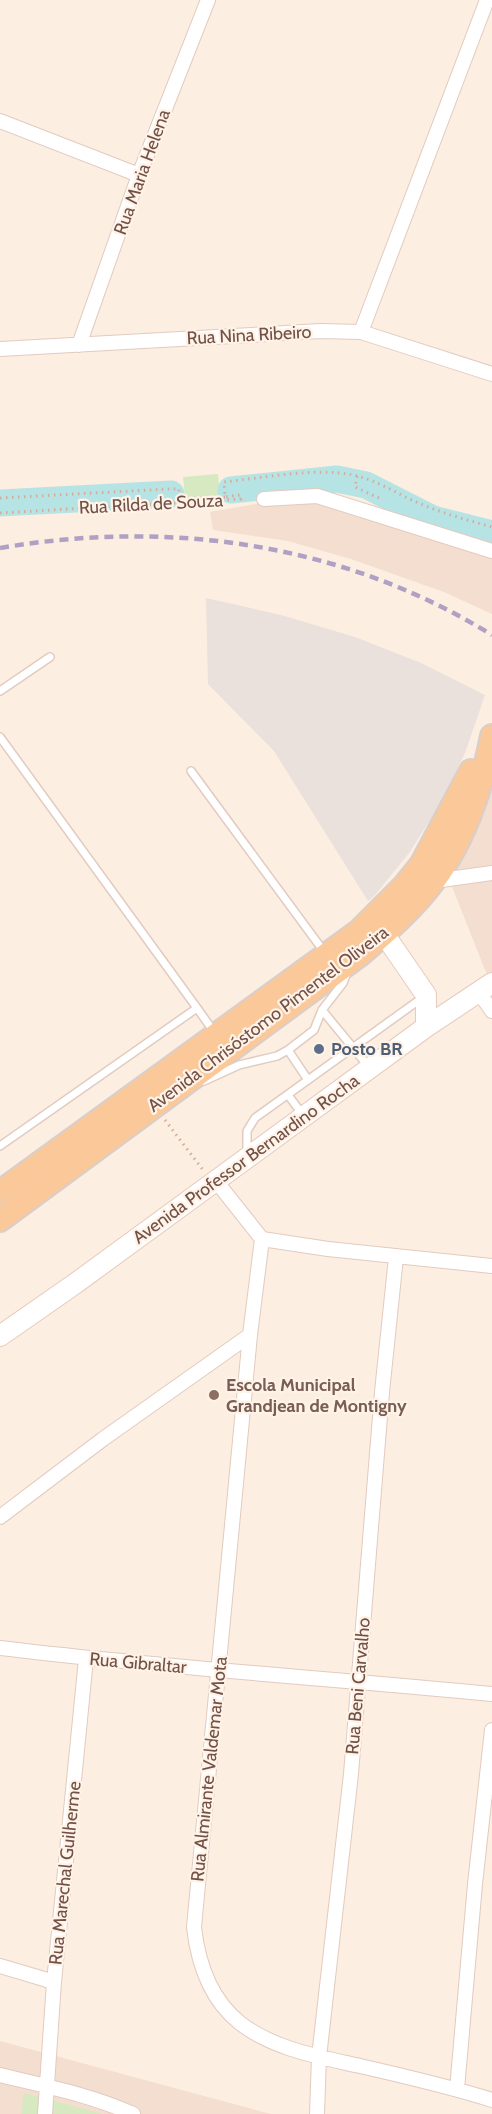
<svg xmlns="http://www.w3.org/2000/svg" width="492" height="2114" font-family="Cabin,sans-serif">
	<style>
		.residential { fill: #f3decf }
		.industrial { fill: #eae1dc }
		.green { fill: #d6e9c0 }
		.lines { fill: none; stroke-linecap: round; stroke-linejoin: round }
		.river { stroke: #b6e4e5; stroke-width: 27 }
		.lane-casing { stroke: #e2cbc0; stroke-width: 10 }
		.street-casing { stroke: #e2cbc0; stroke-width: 16 }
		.secondary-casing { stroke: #e7cbbd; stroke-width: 22 }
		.primary-casing { stroke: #d8cecc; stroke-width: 26 }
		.path { stroke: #d5ab9c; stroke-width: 3; stroke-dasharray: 1.5 4.5; stroke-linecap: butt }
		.lane { stroke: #fff; stroke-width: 7 }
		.street { stroke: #fff; stroke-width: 14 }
		.secondary { stroke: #fff; stroke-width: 20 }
		.primary { stroke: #fbc999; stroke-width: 22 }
		.rail { stroke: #afa0c4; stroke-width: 4.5; stroke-dasharray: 9 6; stroke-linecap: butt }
		.service-dot { fill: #5c6f8a; stroke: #fff2e6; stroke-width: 2 }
		.education-dot { fill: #8d6e63; stroke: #fff2e6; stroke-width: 2 }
		.labels { text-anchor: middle; stroke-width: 4.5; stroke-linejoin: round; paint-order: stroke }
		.street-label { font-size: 18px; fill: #725148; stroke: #fff2e6 }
		.service-label { font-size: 18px; font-weight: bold; fill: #4e5e75; stroke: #fff2e6; text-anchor: start }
		.education-label { font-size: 18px; font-weight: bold; fill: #785e54; stroke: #fff2e6; text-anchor: start }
	</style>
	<rect width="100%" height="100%" fill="#fceee0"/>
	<!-- residential -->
	<path class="residential" d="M280 500 343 507 492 556V614L444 592 351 559 288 541 213 530 210 512Z
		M492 783V973L487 975 451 884Z
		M0 2041 271 2114H0Z"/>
	<!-- industrial -->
	<path class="industrial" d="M206 598 281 615 355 637 421 663 485 695 465 753 438 808 409 853 375 895 368 901 274 751 208 684Z"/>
	<!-- green -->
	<path class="green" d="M218 474 220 496 185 498 183 477Z
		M24 2093 103 2114H21Z"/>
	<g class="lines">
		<!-- river -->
		<path class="river" d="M231 490 337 479 366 485 433 519 492 534
			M0 503 171 494"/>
		<!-- lane casing -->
		<g class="lane-casing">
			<path id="lane" d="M0 691 50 657
				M0 737 197 1008
				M191 771 325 953
				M322 1010 368 1066
				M288 1050 308 1080
				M204 1081 239 1065 277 1056 288 1050 314 1030 322 1010 343 983 347 973
				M288 1095 303 1115
				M0 1146 197 1008 214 1032
				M247 1153V1131L255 1118 422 998"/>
		</g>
		<!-- street casing -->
		<g class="street-casing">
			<path id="street" d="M0 121 139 175
				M361 332 487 0
				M79 345 139 175 208 0
				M0 349 321 331 361 332 492 374
				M264 499 317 496 492 551
				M434 881 492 873
				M478 991 492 1011
				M216 1181 262 1239 328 1249 492 1266
				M262 1239 250 1335 194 1927C198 1963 211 2000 240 2023 273 2049 320 2057 360 2066 404 2076 448 2086 492 2100
				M0 1517 103 1439 250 1335
				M0 1648C164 1668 328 1678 492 1694
				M0 1966 54 1982
				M0 2075C45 2086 91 2095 133 2114
				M457 2089 475 1884 492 1730
				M45 2114 54 1982 86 1659
				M317 2114 319 2057 351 1774 382 1392 396 1257"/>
		</g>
		<!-- secondary casing -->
		<g class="secondary-casing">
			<path id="secondary" d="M370 930 384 934 426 995V1027
				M0 1336 76 1283 426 1027 492 983"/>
		</g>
		<!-- primary casing -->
		<g class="primary-casing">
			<path id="primary" d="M0 1192 359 931 404 886 421 865 471 771
				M0 1220 361 954C386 932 413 909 433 882 464 841 482 787 492 736"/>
		</g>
		<!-- path -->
		<path class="path" d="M357 476 355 487 381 499V501
			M0 498 168 489H179V499L225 497
			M0 513 241 499 240 495 225 497 224 482C262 478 316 467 353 475 378 480 398 495 421 504 444 514 468 520 492 527
			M165 1120 203 1170"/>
		<!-- lane -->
		<use href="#lane" class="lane"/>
		<!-- street -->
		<use href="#street" class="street"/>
		<!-- secondary -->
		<use href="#secondary" class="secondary"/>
		<!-- primary -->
		<use href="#primary" class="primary"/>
		<!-- rail -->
		<path class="rail" d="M0 548C170 519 343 543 492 635"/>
	</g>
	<!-- markers -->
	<circle class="service-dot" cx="319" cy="1049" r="6"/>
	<circle class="education-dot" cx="214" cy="1395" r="6"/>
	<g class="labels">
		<!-- street labels -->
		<g class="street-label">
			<text transform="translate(142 172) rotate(-70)" y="6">Rua Maria Helena</text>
			<text transform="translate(249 335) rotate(-3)" y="6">Rua Nina Ribeiro</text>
			<text transform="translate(151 504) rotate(-3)" y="6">Rua Rilda de Souza</text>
			<text transform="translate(268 1019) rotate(-37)" y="6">Avenida Chrisóstomo Pimentel Oliveira</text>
			<text transform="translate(246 1159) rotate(-36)" y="6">Avenida Professor Bernardino Rocha</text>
			<text transform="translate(138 1663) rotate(5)" y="6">Rua Gibraltar</text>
			<text transform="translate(358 1686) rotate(-85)" y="6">Rua Beni Carvalho</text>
			<text transform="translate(209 1769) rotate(-84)" y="6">Rua Almirante Valdemar Mota</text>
			<text transform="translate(65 1873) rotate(-84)" y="6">Rua Marechal Guilherme</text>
		</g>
		<!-- service labels -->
		<g class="service-label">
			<text x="331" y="1055">Posto BR</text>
		</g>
		<!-- education labels -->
		<g class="education-label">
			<text x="226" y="1391">Escola Municipal<tspan x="226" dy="21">Grandjean de Montigny</tspan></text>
		</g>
	</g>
</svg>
